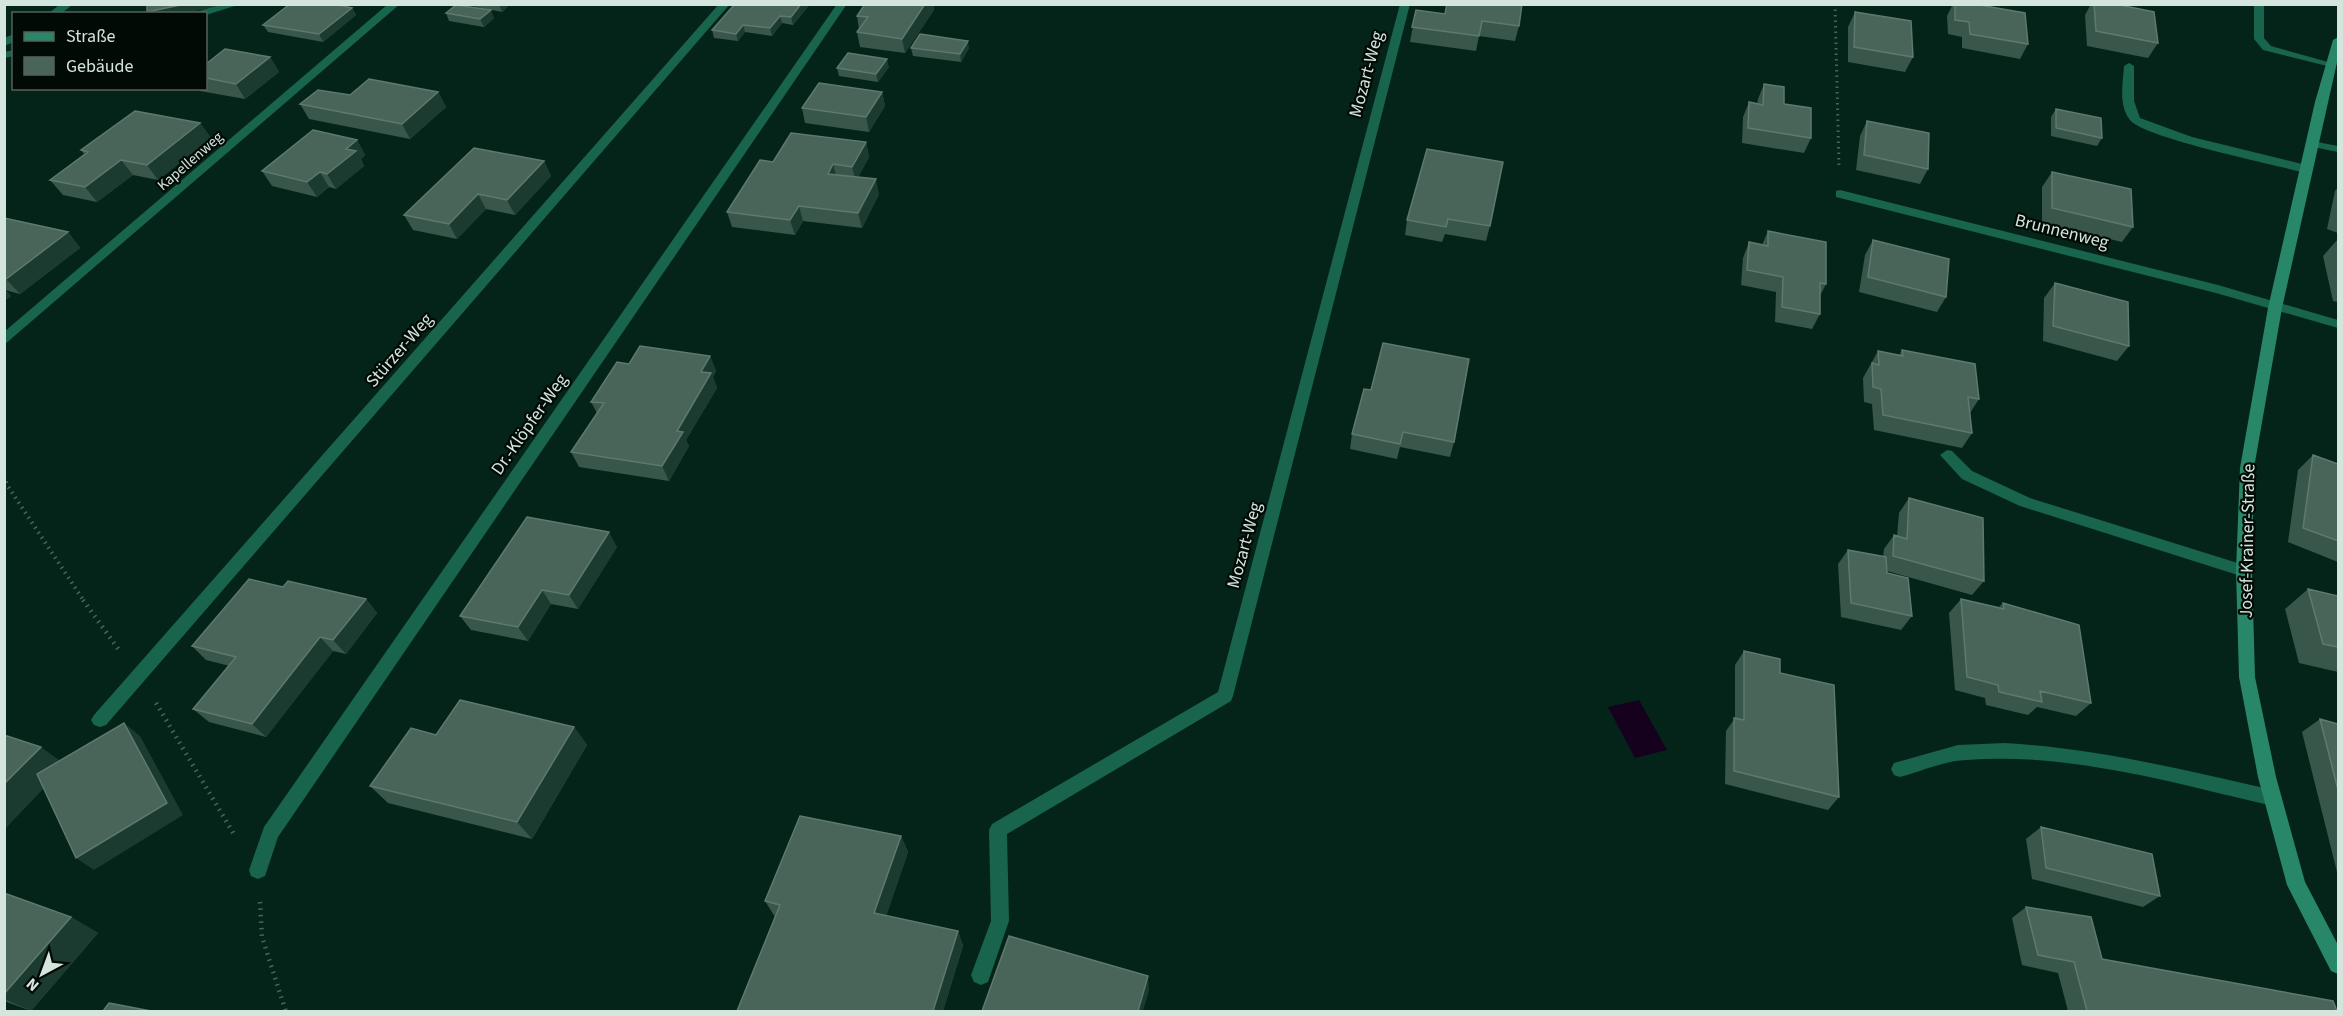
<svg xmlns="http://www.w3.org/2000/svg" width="2343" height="1016" font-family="'Source Sans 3',sans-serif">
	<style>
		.water { fill: #15001d }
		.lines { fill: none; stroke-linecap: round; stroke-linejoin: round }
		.path-far2 { stroke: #49645a; stroke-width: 3; stroke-dasharray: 1.5 4; stroke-linecap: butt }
		.path-far1 { stroke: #49645a; stroke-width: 4; stroke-dasharray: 1.5 4.5; stroke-linecap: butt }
		.path { stroke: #49645a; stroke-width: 4.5; stroke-dasharray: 1.5 5; stroke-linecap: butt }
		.lane { fill: #18644c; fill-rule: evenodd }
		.street { fill: #18644c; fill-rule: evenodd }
		.secondary { fill: #298769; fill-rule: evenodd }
		.wall { fill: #38564a }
		.shaded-wall { fill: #1c3b30 }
		.building { fill: #49655a; stroke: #5e796e; stroke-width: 1.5 }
		.labels { text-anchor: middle; stroke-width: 4.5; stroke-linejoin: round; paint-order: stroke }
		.far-street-label { font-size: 15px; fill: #d4e5dd; stroke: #020a06 }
		.street-label { font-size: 18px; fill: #d4e5dd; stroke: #020a06 }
	</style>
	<rect width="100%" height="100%" fill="#052419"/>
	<!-- water -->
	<path class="water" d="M1639 700 1667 750 1635 758 1608 707Z"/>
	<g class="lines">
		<!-- path-far2 -->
		<path class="path-far2" d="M1835 4 1839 166"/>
		<!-- path-far1 -->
		<path class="path-far1" d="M4 476 7 485 84 601"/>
		<!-- path -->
		<path class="path" d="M83 600 119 650
			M156 703 235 836
			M260 902 262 937 286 1012"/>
		<!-- lane -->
		<path class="lane" d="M2254 4H2264V38L2271 46 2335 64V68L2263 50 2254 39Z
			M2129 63 2134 66V101L2140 118 2192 137 2310 166 2312 169 2306 173C2276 165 2144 138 2130 120 2118 105 2123 83 2124 66Z
			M2312 141 2338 146V152L2308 146V142Z
			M1947 450 1952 451 1972 471 2030 498 2244 565 2250 567 2252 571 2250 575 2244 577 2020 506 1962 479 1940 455Z
			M2005 743C2096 748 2184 770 2273 790L2279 792 2282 798 2279 804 2273 806C2173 783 2070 752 1966 760 1944 761 1922 771 1900 777L1894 775 1891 769 1894 763 1958 745Z"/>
		<!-- street -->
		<path class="street" d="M60 4H73L61 14H48Z
			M221 4H241L206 15 190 14Z
			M388 4H400L4 345V332Z
			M719 4H730L106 725 100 727 94 725 91 720 94 715Z
			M837 4H847L278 837 265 876 258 879 251 876 249 870 264 827Z
			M1400 4H1410L1233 696 1231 701 1007 834 1009 921 988 982 981 985 974 982 971 975 991 921 989 830 992 824 1218 692Z
			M14 34V42L4 46V38Z
			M14 50V56L4 58V52Z
			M1840 190 2218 285 2338 320V328L2216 293 1836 197V191Z"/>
		<!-- secondary -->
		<path class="secondary" d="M2338 37V58L2282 308 2254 468 2252 571 2255 677 2276 777 2305 882 2338 945V974L2331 971 2287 885 2258 777 2239 677 2236 571 2240 468 2268 308 2315 102 2333 40Z"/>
	</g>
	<!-- wall -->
	<path class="wall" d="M463 4H510L502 12Z
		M735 4H810L793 25 782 23 772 36 745 32 738 41 714 38 712 30Z
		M865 4H933L934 10 905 53 860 47 857 32 859 29 857 16Z
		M1953 4H1974L2028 44 2020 59 1962 48V37L1948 34 1947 16Z
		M2091 4H2115L2158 43 2148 58 2087 46 2085 15Z
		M352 8 356 15 323 42 268 32 263 25Z
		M1416 10 1519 26 1515 41 1479 36 1476 51 1410 42Z
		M1855 12 1913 57 1905 72 1848 62V27Z
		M446 13 494 18 484 27 449 21Z
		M911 48H969L961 62 913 56Z
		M270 57 279 72 245 99 200 91 199 88H206V64Z
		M889 67 878 82 839 76 837 68Z
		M1764 84 1784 104 1811 138 1804 153 1742 143 1743 117 1749 102 1757 104 1758 99Z
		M438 92 446 107 410 139 309 119 300 104 350 95Z
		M882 92 885 106 869 132 805 123 802 108Z
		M2056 109 2102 138 2097 146 2051 136V117Z
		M1867 121 1928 169 1920 184 1856 170 1860 136Z
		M200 123 211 138 158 180 133 175 97 202 63 195 50 180 84 154 81 150Z
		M357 140 365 155 361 159 364 166 336 189 329 187 317 197 272 186 262 171Z
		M866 142 869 157 858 177 879 194 862 228 803 221 795 235 732 227 727 212Z
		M1427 149 1490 226 1486 241 1445 234 1442 242 1405 235 1407 220Z
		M544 161 551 176 515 215 486 209 457 239 413 230 404 215Z
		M2052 172 2133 227 2122 242 2042 223V187Z
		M2338 187V233L2327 229 2335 191Z
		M4 218 68 232 80 248 20 294 5 290 11 296 4 301Z
		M1768 231 1826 284 1820 296V314L1812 329 1775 322 1776 292 1741 285 1743 258 1749 242 1762 245Z
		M2338 239V302L2333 301 2323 256Z
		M1873 240 1946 297 1937 312 1859 292 1865 255Z
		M2055 283 2129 346 2117 361 2043 341 2044 298Z
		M1902 350 1979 399 1970 413 1972 433 1962 448 1874 430 1872 404 1864 402 1863 378 1878 351 1899 355Z
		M710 356 716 371 713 377 717 388 686 440 689 446 669 481 579 467 571 452 597 413 591 402 629 364Z
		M1364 389 1454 442 1450 457 1400 447 1397 459 1350 449 1352 434Z
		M2313 455 2338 464V562L2288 542 2298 470Z
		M1909 498 1984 581 1972 595 1887 571 1912 616 1901 630 1841 617 1838 564 1848 550 1883 557 1884 549 1894 535 1897 536 1899 513Z
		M617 547 578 609 551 604 528 641 471 630 460 616Z
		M283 587 366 599 377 613 346 654 333 651 266 737 209 722 193 709 230 666 206 660 192 646Z
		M2308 589 2338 596V672L2299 663 2285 609Z
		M1961 599 1999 607 2003 603 2091 703 2076 716 2037 707 2028 715 1986 705 1985 698 1955 690 1949 613Z
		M1744 651 1780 673 1839 797 1828 810 1725 784 1726 731 1735 718V665Z
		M2320 719 2338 724V876L2302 732Z
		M574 727 587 745 532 839 388 803 370 786 436 735Z
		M2041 827 2160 896 2143 907 2032 879 2026 839Z
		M901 836 908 852 886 916 958 931 963 946 943 1011H737L775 917 765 901Z
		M4 893 71 917 98 933 31 1011 4 1001Z
		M2026 907 2102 959 2337 1011H2068L2058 973 2022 965 2012 918Z"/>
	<!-- shaded-wall -->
	<path class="shaded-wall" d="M185 4H226L183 14H147V12Z
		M499 4H510L502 12Z
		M801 4H810L793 25 791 17Z
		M925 4H933L934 10 905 53 902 39Z
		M352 8 356 15 323 42 319 34Z
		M491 10 494 18 484 27 480 19Z
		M780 16 782 23 772 36 770 28Z
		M743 25 745 32 738 41 736 34Z
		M968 41 969 48 961 62 960 54Z
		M270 57 279 72 245 99 236 84Z
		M887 59 889 67 878 82 876 74Z
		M438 92 446 107 410 139 402 124Z
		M882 92 885 106 869 132 866 117Z
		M200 123 211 138 158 180 147 165Z
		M357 140 365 155 361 159 364 166 336 189 327 174 346 149Z
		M866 142 869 157 856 182 852 167Z
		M121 160 133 175 97 202 85 187Z
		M544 161 551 176 515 215 507 200Z
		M833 164 837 179 828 174Z
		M320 172 329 187 317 197 307 182Z
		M876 179 879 194 862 228 858 213Z
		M478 194 486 209 457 239 449 224Z
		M799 206 803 221 795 235 790 220Z
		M68 232 80 248 20 294 6 279Z
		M4 290 11 296 4 301Z
		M710 356 716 371 713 377 717 388 686 440 689 446 669 481 662 466 701 372Z
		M609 532 617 547 578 609 569 595Z
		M542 590 551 604 528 641 518 627Z
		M366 599 377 613 346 654 333 640Z
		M320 637 333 651 266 737 252 724Z
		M124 723 140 736 183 815 94 870 76 858Z
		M574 727 587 745 532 839 517 822Z
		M41 747 66 765 4 830V784Z
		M901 836 908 852 882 929 874 913Z
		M71 917 98 933 31 1011 4 999V994Z
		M958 931 963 946 943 1011H933Z
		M1148 976 1149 991 1143 1011H1138Z"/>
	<!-- building -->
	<path class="building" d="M147 4H185L147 12Z
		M290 4H334L352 8 319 34 263 25Z
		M735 4H801L791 17 780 16 770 28 743 25 736 34 712 30Z
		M865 4H925L902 39 857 32 868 17 857 16Z
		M1447 4H1522L1519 26 1482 21 1479 36 1412 27 1416 10 1445 14Z
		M1955 4H1974L2025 13 2028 44 1970 34 1969 22 1955 20Z
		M2094 4H2115L2154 12 2158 43 2096 31Z
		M456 5 491 10 480 19 446 13Z
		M1855 12 1911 21 1913 57 1854 47Z
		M920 34 968 41 960 54 911 48Z
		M225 49 270 57 236 84 206 78V64Z
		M848 53 887 59 876 74 837 68Z
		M369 79 438 92 402 124 300 104 318 90 350 95Z
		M819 83 882 92 866 117 802 108Z
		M1764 84 1784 87V104L1811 108V138L1748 128 1749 102 1763 105Z
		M2056 109 2101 118 2102 138 2056 128Z
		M135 111 200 123 147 165 121 160 85 187 50 180 88 152 81 150Z
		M1867 121 1929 133 1928 169 1864 155Z
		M313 130 357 140 346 149 356 151 327 174 320 172 307 182 262 171Z
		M791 133 866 142 852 167 833 164 828 174 876 179 858 213 799 206 790 220 727 212 760 160 773 162Z
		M474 148 544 161 507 200 478 194 449 224 404 215Z
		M1427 149 1503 162 1490 226 1448 219 1446 227 1407 220Z
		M2052 172 2131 189 2133 227 2052 208Z
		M4 218 68 232 6 279H4Z
		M1768 231 1826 242V284L1820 283V314L1782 307 1783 277 1747 270 1749 242 1768 246Z
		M1873 240 1949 259 1946 297 1868 277Z
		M2055 283 2128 302 2129 346 2053 326Z
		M1383 343 1469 359 1454 442 1403 432 1400 444 1352 434 1364 389 1371 390Z
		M640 346 710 356 701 372 711 373 677 431 683 432 662 466 571 452 604 403 591 402 617 362 629 364Z
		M1902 350 1975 364 1979 399 1968 397 1972 433 1883 415 1881 389 1873 387 1872 363 1879 365 1878 351 1903 356Z
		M2313 455 2338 464V541L2303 528Z
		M1909 498 1983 518 1984 581 1893 556 1894 535 1907 539Z
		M527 517 609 532 569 595 542 590 518 627 460 616Z
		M1848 550 1886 557 1887 573 1908 578 1912 616 1851 603Z
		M249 579 283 587 288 581 366 599 333 640 320 637 252 724 193 709 236 657 192 646Z
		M2308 589 2338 596V647L2323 644Z
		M1961 599 2004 609 2003 603 2079 625 2091 703 2040 691 2042 702 1999 692 1998 685 1967 677Z
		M1744 651 1780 659V673L1834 685 1839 797 1734 771V718L1744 720Z
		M460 700 574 727 517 822 370 786 411 728 436 735Z
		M2320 719 2338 724V790Z
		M124 723 167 803 76 858 37 774Z
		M4 735 41 747 4 784Z
		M800 816 901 836 874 913 958 931 933 1011H737L780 905 765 901Z
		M2041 827 2152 854 2160 896 2046 868Z
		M4 893 71 917 4 994Z
		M2026 907 2091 917 2102 959 2333 1001 2337 1011H2087L2074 962 2038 955Z
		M1009 936 1148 976 1138 1011H982Z
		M109 1003 151 1011H103Z"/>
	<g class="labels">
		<!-- far-street labels -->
		<g class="far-street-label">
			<text transform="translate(190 161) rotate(-41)" y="5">Kapellenweg</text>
		</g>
		<!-- street labels -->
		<g class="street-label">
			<text transform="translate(1366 74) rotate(-75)" y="6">Mozart-Weg</text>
			<text transform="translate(2062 231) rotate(14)" y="6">Brunnenweg</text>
			<text transform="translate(399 350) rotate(-49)" y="6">Stürzer-Weg</text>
			<text transform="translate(529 424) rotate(-55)" y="6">Dr.-Klöpfer-Weg</text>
			<text transform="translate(2247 541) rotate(-89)" y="6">Josef-Krainer-Straße</text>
			<text transform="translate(1244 545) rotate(-75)" y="6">Mozart-Weg</text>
		</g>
	</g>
	<!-- border -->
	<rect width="2343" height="1016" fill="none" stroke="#d4e5dd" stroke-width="12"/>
	<!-- legend -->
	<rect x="12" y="12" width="195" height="78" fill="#020a06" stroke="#56625c" stroke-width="1.5"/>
	<rect x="24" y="32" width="30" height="9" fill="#298769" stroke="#56625c" stroke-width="1.5"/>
	<text x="66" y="42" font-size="18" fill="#d4e5dd">Straße</text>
	<rect x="24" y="57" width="30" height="18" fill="#49655a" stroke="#56625c" stroke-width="1.5"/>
	<text x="66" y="72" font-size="18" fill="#d4e5dd">Gebäude</text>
	<!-- north arrow -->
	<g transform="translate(42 974) rotate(221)" stroke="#020a06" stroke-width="4.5" paint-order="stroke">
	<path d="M0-4.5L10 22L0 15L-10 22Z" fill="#d4e5dd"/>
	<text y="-9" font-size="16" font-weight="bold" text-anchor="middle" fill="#d4e5dd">N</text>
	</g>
</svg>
